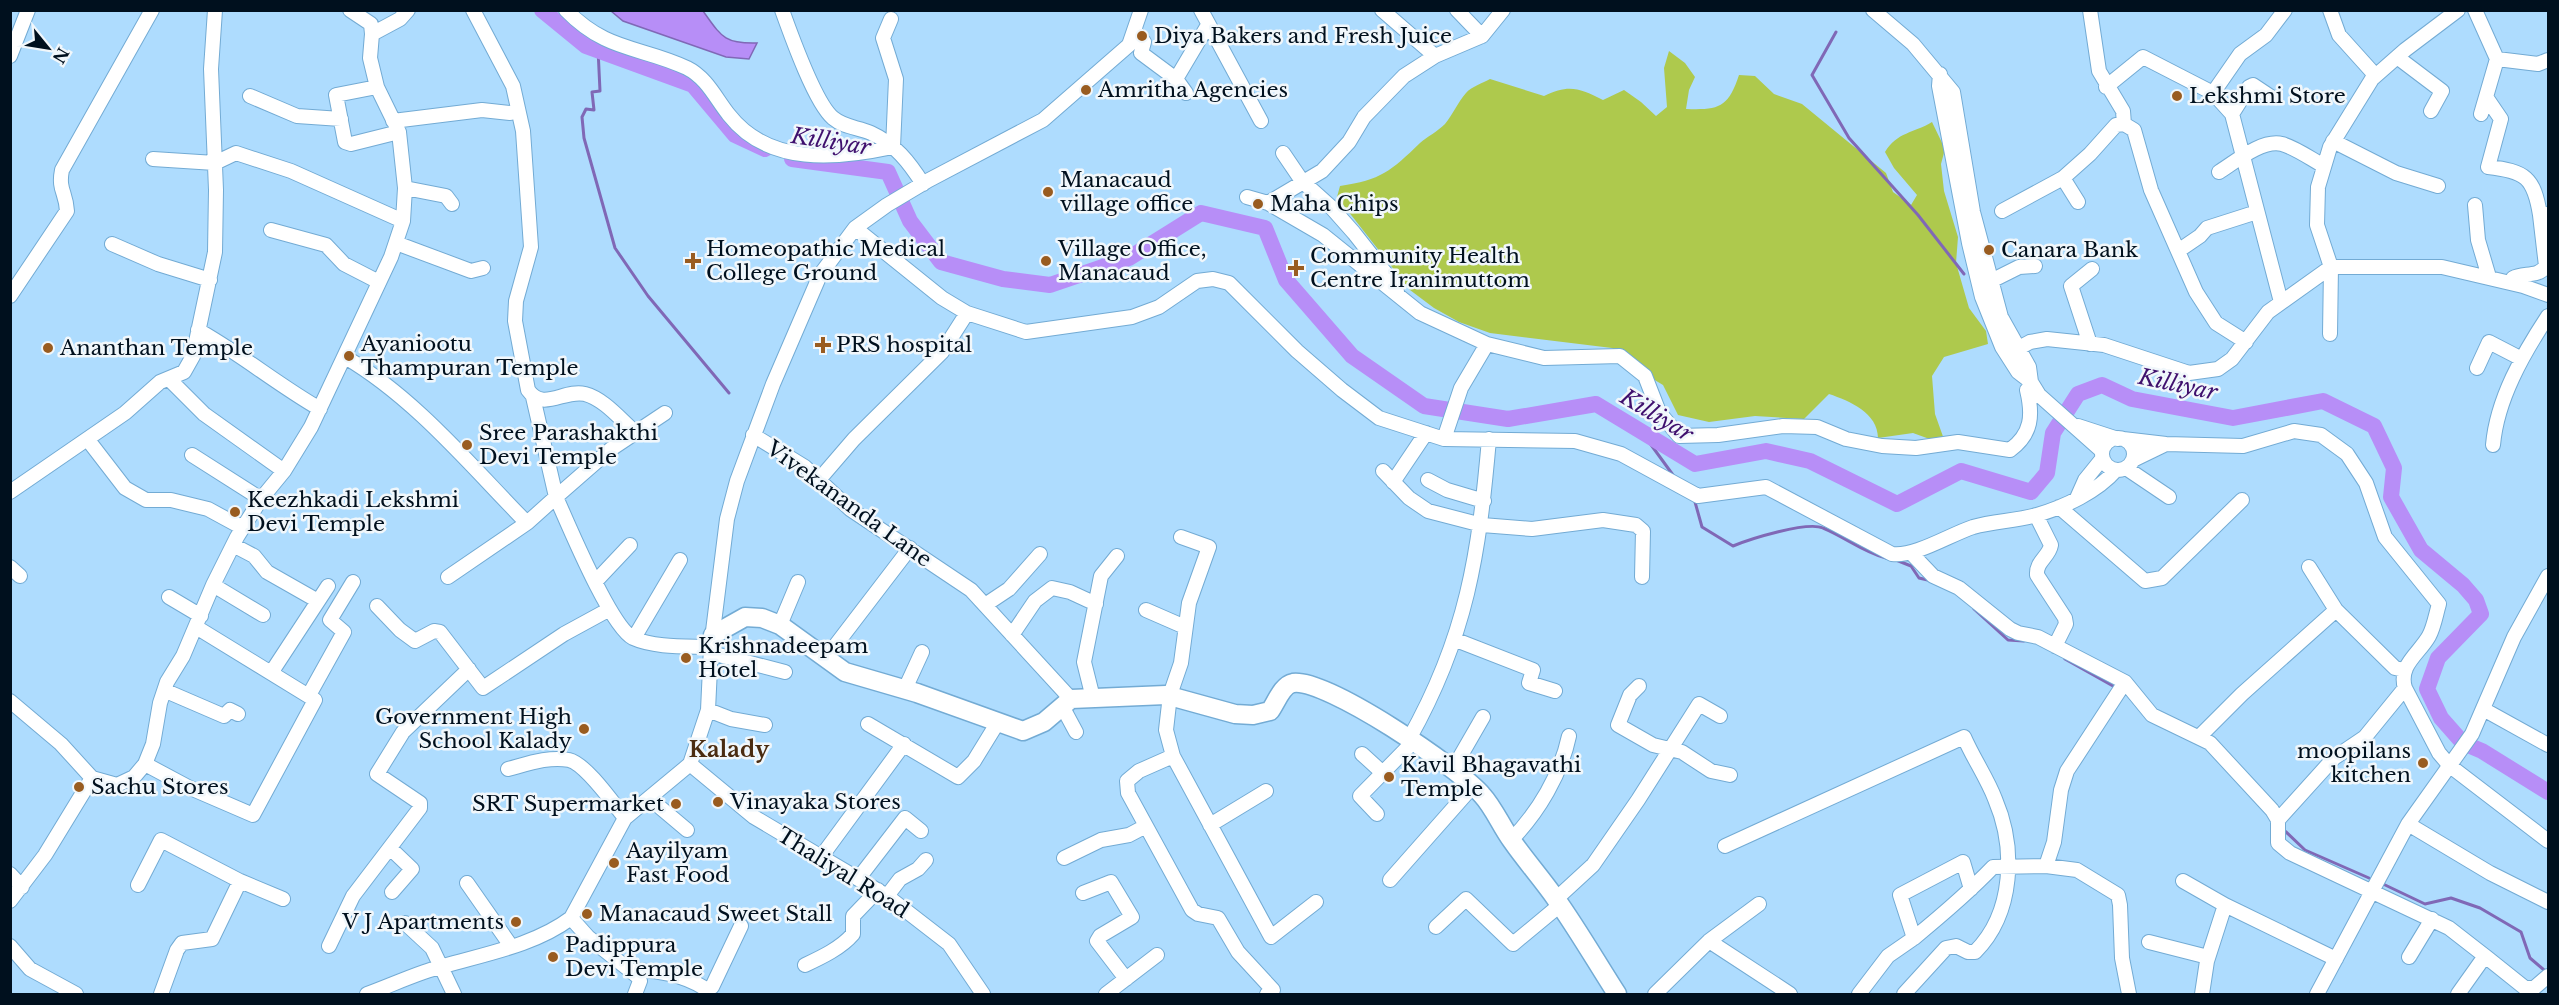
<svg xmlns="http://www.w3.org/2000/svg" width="2559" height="1005" font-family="'Libre Baskerville',serif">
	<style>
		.green { fill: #aec94d }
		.water { fill: #b78ef7; stroke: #8068b6; stroke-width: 1.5 }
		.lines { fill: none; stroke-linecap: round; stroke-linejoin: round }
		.stream { stroke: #8068b6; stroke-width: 3 }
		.river { stroke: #b78ef7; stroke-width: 16 }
		.minor-casing { stroke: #73abd4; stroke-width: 16 }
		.major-casing { stroke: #73abd4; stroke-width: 21 }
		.minor { stroke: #fff; stroke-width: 14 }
		.major { stroke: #fff; stroke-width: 18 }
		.poi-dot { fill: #995c20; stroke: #f1f7fb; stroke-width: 2 }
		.labels { text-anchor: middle; stroke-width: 5; stroke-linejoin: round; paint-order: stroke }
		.poi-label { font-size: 21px; fill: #00101e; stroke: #f1f7fb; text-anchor: start }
		.street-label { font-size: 21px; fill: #00101e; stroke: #f1f7fb }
		.water-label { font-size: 22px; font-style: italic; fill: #3f106e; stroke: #f1f7fb }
		.neighbourhood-label { font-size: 22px; font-weight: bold; fill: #4a2c11; stroke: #f1f7fb }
	</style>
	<rect width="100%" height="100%" fill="#aedcfe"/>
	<!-- green -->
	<path class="green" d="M1669 51 1685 63 1695 77 1689 90 1686 109C1719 110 1728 108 1739 75L1755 76 1774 94 1802 104 1886 173 1893 192 1911 205 1917 195 1894 168 1885 152C1897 132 1914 133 1932 122L1945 149 1941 164 1944 191 1958 237 1956 263 1969 308 1986 331 1988 344 1944 357 1932 376 1935 414 1946 445 1913 433 1878 438C1878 413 1850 401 1829 394L1804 419 1755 416 1709 422 1678 415 1663 385 1638 370 1612 348 1490 333 1459 322 1434 308 1410 290 1337 197 1340 186C1381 180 1391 171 1420 143 1428 136 1437 132 1445 124 1453 114 1458 102 1466 93 1471 87 1483 83 1490 79L1544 96C1569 84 1579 88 1603 100L1624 90 1641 102 1656 116 1667 107 1664 68Z"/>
	<!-- water -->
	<path class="water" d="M611 11H703C721 36 724 44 757 43L749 59 726 57 623 21Z"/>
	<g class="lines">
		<!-- stream -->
		<path class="stream" d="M1836 32 1812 75 1849 138 1918 215 1964 274
			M598 49 600 91 592 92 594 110 586 109 582 117 584 138 615 248 648 296 729 393
			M1641 431 1673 475
			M1695 502 1702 527 1733 546C1750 539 1807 521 1823 528 1845 537 1863 552 1886 558
			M1896 560 1911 566 1919 578 1932 581
			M1974 609 2008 640 2024 641
			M2065 659 2113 686
			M2284 830 2305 850 2369 878
			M2383 884 2425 904 2451 898 2480 908 2521 932 2530 958 2544 970"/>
		<!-- river -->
		<path class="river" d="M542 10 586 46 693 85 735 135 765 149
			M792 159 888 172 910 221 941 262 1003 279 1050 285 1129 258 1201 213 1265 228 1286 280 1352 356 1424 406 1508 419 1596 404 1695 464 1766 451 1810 461 1897 504 1961 471 2031 492 2047 473 2053 433 2078 394 2102 385 2132 399 2233 418 2323 401 2374 426 2394 468 2391 497 2421 550 2463 585 2476 600 2481 614 2438 658 2427 689 2441 718 2463 743 2482 751 2548 792"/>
		<!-- minor casing -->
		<g class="minor-casing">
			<path id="minor" d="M350 10 371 24 372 34
				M473 10 513 86 523 131 531 247 516 301 515 321 528 390C543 412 564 389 585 394 604 399 620 419 635 432
				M566 10C607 52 640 46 687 68 707 78 716 99 729 115 769 166 837 159 893 147L896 79 883 38 891 19
				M782 10C791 35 815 103 833 118 845 128 858 127 871 133 895 144 909 162 923 184
				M1201 10 1261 121
				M1382 10 1435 56
				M1457 10 1482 36
				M1873 10 1913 44 1953 92 1973 212 2001 317 2029 367 2031 382
				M2090 10 2099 71 2123 111 2124 124
				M2330 10 2339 35 2375 75
				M2475 10 2497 59 2538 64 2548 60
				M1135 31 1144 42 1141 53 1176 79 1186 93
				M10 56 28 10
				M2397 57 2442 91 2431 111
				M1940 74 1939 86 1969 243 1982 297 2002 347 2018 372 2031 382 2039 395 2102 451
				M1176 79 1208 25
				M377 87 336 95 345 142 351 144 399 132
				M2106 87 2143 57 2213 93 2232 114 2281 302
				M2213 93 2240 54 2266 35 2285 10
				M250 96 297 116 341 119
				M2486 97 2501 119 2488 167C2525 171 2534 177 2540 215
				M2232 114 2249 87 2253 85 2271 97
				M2481 114 2497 59
				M393 121 482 110 510 113
				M2333 141 2396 173 2438 186
				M1283 153 1302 181 1331 207 1354 233 1391 280 1397 292
				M153 159 215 163 236 153 291 171 403 221
				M2219 172C2235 162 2262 139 2282 144 2296 148 2311 159 2324 166
				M2063 178 2078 202
				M405 188 446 196 452 204
				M1247 197 1268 203 1323 235 1420 313 1487 344 1544 358 1620 356 1645 376 1659 412 1679 436 1718 435 1783 426 1817 427 1846 439 1882 446 1916 448 1958 442 2010 450C2032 434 2033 415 2027 390L2033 385
				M1268 203 1322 171 1349 142 1364 117 1404 76 1435 56 1482 36 1503 10
				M2475 205 2478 240 2489 277
				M2002 211 2063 178 2090 154 2116 125 2124 124 2134 130 2151 190 2196 292 2216 323 2246 342
				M855 228 942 298 967 313 1026 332 1132 317 1159 307 1197 281 1213 279 1229 283 1297 351 1342 390 1379 418 1444 439 1575 441 1621 454 1698 496 1766 487 1892 554C1915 557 1949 535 1973 527 1994 521 2016 521 2037 515 2064 507 2097 492 2116 470
				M271 230 326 245 344 264 379 282
				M396 243 471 271 483 268
				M112 244 158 264 210 280
				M2178 251 2200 236 2207 228 2257 212
				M1991 281 2019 267 2035 266
				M2511 283 2513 278C2523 272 2538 278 2546 266L2540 215 2546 214
				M10 296 67 211C66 192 58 190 62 170L152 10
				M198 330C241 354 278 385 320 409
				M2330 334 2331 267 2317 225 2318 187 2330 147 2372 79 2405 50 2458 10
				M2090 344 2071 286 2092 269
				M2017 349 2030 342 2047 339 2104 345 2189 373 2218 369 2232 359 2268 312 2331 267H2442L2523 286 2548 295
				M345 357C415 398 470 465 527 523L556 497C569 526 610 626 633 638 655 648 688 646 711 647
				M2477 368 2489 342 2518 357H2523
				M169 379 204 414 284 471
				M533 397 556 497 611 449 665 413
				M2078 426 2118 439
				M753 435 805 467 850 509 971 590 1071 699
				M2102 454a16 16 0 1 1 32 0a16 16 0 1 1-32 0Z
				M1444 439 1461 388 1487 344
				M2123 439 2166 444 2243 446 2294 431 2321 435 2347 454 2366 483 2385 537 2439 604C2436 614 2434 627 2429 636 2419 654 2398 665 2405 688L2439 753 2450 766 2548 841
				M88 440 125 488 146 500H171L208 509 243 528
				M2493 445C2497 399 2523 354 2548 316
				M192 455 261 499
				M2133 460 2166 444
				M2126 468 2169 497
				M1383 471 1409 498 1428 511 1482 525 1532 529 1603 520 1636 525 1643 531 1642 577
				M1428 480 1447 490 1484 501
				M817 482 854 439 942 352 967 313
				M1393 482 1426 433
				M10 492 125 413 160 382 184 372 193 356 215 252 216 190 211 69 215 10
				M2077 498 2085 480 2102 459
				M2059 507 2145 581 2162 578 2242 500
				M2036 515 2051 545C2049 557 2036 561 2037 575L2065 618 2066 624 2055 646
				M1181 537 1209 547 1189 603 1181 663 1170 695 1166 730 1173 756 1271 937 1316 902
				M233 545 254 556 267 572 318 601
				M1912 554 1933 576 1959 588 2010 629 2018 633 2038 637 2125 682 2152 715 2210 743 2272 810 2278 820V843L2290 853 2449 928 2485 956 2458 994
				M10 567 20 576
				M2309 567 2336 610 2395 668 2404 670
				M448 577 527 523
				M596 581 630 545
				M213 585 263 615
				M169 597 201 616
				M985 605 1009 589 1040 554
				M377 606 400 630 415 641 434 631 440 632 483 688 564 634 608 610
				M1146 610 1185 627
				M780 625 798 582
				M1012 635 1035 601 1052 588 1070 592 1096 604
				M634 638 680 560
				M1456 640 1533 670 1529 683 1555 691
				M711 653 785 672
				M825 659 910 548
				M271 673 328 586
				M1639 686 1630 695 1618 725 1653 745 1682 752 1711 771 1730 775
				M905 689 922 652
				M166 691 224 716 230 710 238 714
				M309 695 344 632 330 620 353 582
				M1093 698 1084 662 1101 576 1117 556
				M10 701 61 744 92 778 45 855 10 901
				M1062 706 1076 732
				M2483 709 2548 745
				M708 710 731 719 765 725
				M868 724 958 777 974 761 998 722
				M2199 737 2242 694 2336 610
				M1409 739C1467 636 1479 554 1489 439
				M1362 754 1384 774
				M1173 756 1139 771 1127 781 1128 793 1192 910 1198 914 1218 918 1238 952 1273 990 1267 994
				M145 764 188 787 253 815 315 700 196 627
				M690 764 754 817 887 896 949 944 983 994
				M508 769C527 764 549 756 569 760 586 764 613 803 625 818
				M1453 769 1483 717
				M92 778 117 785 134 777 145 764 153 744 160 703 167 682 183 656 213 585 237 537 261 499 284 471 311 427 391 257 403 221 405 188 399 132 377 87 370 58 372 34 400 19 408 10
				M649 798 687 830
				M1377 814 1360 796 1413 742
				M2278 820 2334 758 2365 737 2405 688
				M2408 824 2490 873 2548 902
				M1210 825 1266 791
				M1511 840C1538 813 1561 774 1569 736
				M1725 846 1964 737C1973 758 1987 778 1995 799 2016 848 2014 913 1975 952H1968L1956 946 1946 948 1904 994
				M390 848 412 869 392 892
				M821 857 904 744
				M1064 858 1101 840 1129 835 1146 826
				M2046 866 2054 842 2061 790 2067 771 2125 682
				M10 874 22 887
				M858 879 905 818 921 831
				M1390 880 1473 786
				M2183 881 2225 905
				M467 883 511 946
				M138 885 161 840 240 881 283 899
				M1971 889 1963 862 1900 895 1914 938C1942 915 1968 893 1993 867L2046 866 2077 870 2118 895 2120 905 2122 958 2129 994
				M1083 893 1111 882 1132 917 1100 936 1097 941 1126 979
				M887 896 900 879 918 869 926 860
				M1556 899 1593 865 1638 800 1699 704 1720 716
				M571 918 588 937 637 976 640 981 635 994
				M405 923 432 948 454 994
				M1436 927 1466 899 1513 944 1560 905
				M1709 941 1790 994
				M2149 942 2208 957
				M10 946 30 969 76 994
				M329 946 353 896 420 808V803L377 774 403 732 469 669
				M2485 956 2525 988H2534L2548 976
				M2409 957 2432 919
				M805 965C822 957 841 948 853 934V916L878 890
				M630 971C656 969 684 975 706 989L712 987 741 926
				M161 994 177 950 182 943 212 939 240 881
				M367 994C386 987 404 979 424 972 471 956 530 949 571 918L625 818 690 764 708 710 711 647 727 519 737 481 773 384 820 275 855 228 887 205 929 180 1043 120 1129 45 1141 10
				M1106 994 1157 955
				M1655 994 1709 941 1759 904
				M1859 994 1888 956 1914 938
				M2202 994 2207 961 2225 905 2336 959
				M2317 994 2408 824 2472 734 2514 637 2548 576"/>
		</g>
		<!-- major casing -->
		<g class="major-casing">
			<path id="major" d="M713 635 745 617 762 618 780 625 845 672 917 693 1023 731 1044 722 1071 699 1166 695 1235 714 1253 715 1270 711C1276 703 1282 685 1293 683 1326 678 1459 768 1482 795 1494 808 1501 826 1512 841 1526 861 1542 879 1556 899 1578 930 1597 963 1617 994"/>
		</g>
		<!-- minor -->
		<use href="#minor" class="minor"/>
		<!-- major -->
		<use href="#major" class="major"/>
	</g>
	<!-- markers -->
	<g class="poi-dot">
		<circle cx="1142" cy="36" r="6"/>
		<circle cx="1086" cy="90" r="6"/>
		<circle cx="2177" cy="96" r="6"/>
		<circle cx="1048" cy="192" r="6"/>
		<circle cx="1258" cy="204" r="6"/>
		<circle cx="1989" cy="250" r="6"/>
		<path d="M690 252h6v6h6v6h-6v6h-6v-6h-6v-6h6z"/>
		<circle cx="1046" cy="261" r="6"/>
		<path d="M1293 259h6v6h6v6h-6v6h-6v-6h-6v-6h6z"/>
		<path d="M820 336h6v6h6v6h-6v6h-6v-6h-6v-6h6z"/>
		<circle cx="48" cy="348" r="6"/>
		<circle cx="349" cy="356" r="6"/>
		<circle cx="467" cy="445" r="6"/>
		<circle cx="235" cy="512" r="6"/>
		<circle cx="686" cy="658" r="6"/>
		<circle cx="584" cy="729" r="6"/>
		<circle cx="2423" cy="763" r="6"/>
		<circle cx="1389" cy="777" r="6"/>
		<circle cx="79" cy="787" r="6"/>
		<circle cx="718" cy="802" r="6"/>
		<circle cx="676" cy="804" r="6"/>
		<circle cx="614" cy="863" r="6"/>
		<circle cx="587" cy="914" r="6"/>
		<circle cx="516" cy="922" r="6"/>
		<circle cx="553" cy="957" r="6"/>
	</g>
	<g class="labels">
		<!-- poi labels -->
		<g class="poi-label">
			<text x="1154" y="43">Diya Bakers and Fresh Juice</text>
			<text x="1098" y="97">Amritha Agencies</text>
			<text x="2189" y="103">Lekshmi Store</text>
			<text x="1060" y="187">Manacaud<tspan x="1060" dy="24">village office</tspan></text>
			<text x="1270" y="211">Maha Chips</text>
			<text x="706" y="256">Homeopathic Medical<tspan x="706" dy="24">College Ground</tspan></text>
			<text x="1058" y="256">Village Office,<tspan x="1058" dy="24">Manacaud</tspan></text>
			<text x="2001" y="257">Canara Bank</text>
			<text x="1310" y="263">Community Health<tspan x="1310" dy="24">Centre Iranimuttom</tspan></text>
			<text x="361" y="351">Ayaniootu<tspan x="361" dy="24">Thampuran Temple</tspan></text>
			<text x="836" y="352">PRS hospital</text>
			<text x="60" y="355">Ananthan Temple</text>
			<text x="479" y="440">Sree Parashakthi<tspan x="479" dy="24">Devi Temple</tspan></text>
			<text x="247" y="507">Keezhkadi Lekshmi<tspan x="247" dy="24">Devi Temple</tspan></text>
			<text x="698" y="653">Krishnadeepam<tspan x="698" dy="24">Hotel</tspan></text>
			<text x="572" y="724" text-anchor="end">Government High<tspan x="572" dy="24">School Kalady</tspan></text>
			<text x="2411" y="758" text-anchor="end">moopilans<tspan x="2411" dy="24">kitchen</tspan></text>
			<text x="1401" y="772">Kavil Bhagavathi<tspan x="1401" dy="24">Temple</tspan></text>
			<text x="91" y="794">Sachu Stores</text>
			<text x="730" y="809">Vinayaka Stores</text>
			<text x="664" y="811" text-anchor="end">SRT Supermarket</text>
			<text x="626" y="858">Aayilyam<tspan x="626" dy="24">Fast Food</tspan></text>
			<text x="599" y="921">Manacaud Sweet Stall</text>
			<text x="504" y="929" text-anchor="end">V J Apartments</text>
			<text x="565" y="952">Padippura<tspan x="565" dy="24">Devi Temple</tspan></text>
		</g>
		<!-- street labels -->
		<g class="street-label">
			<text transform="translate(849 504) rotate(36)" y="7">Vivekananda Lane</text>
			<text transform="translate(843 873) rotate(32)" y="7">Thaliyal Road</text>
		</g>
		<!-- water labels -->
		<g class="water-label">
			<text transform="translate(831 141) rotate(9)" y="8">Killiyar</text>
			<text transform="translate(2178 384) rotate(12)" y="8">Killiyar</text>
			<text transform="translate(1657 415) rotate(31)" y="8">Killiyar</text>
		</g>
		<!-- neighbourhood labels -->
		<g class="neighbourhood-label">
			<text x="729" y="757">Kalady</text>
		</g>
	</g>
	<!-- border -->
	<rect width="2559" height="1005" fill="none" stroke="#00101e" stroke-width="24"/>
	<!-- north arrow -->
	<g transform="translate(48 48) rotate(120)" stroke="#f1f7fb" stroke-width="4.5" paint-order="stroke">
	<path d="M0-4.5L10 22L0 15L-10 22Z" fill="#00101e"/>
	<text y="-9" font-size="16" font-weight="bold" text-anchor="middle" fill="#00101e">N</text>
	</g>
</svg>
